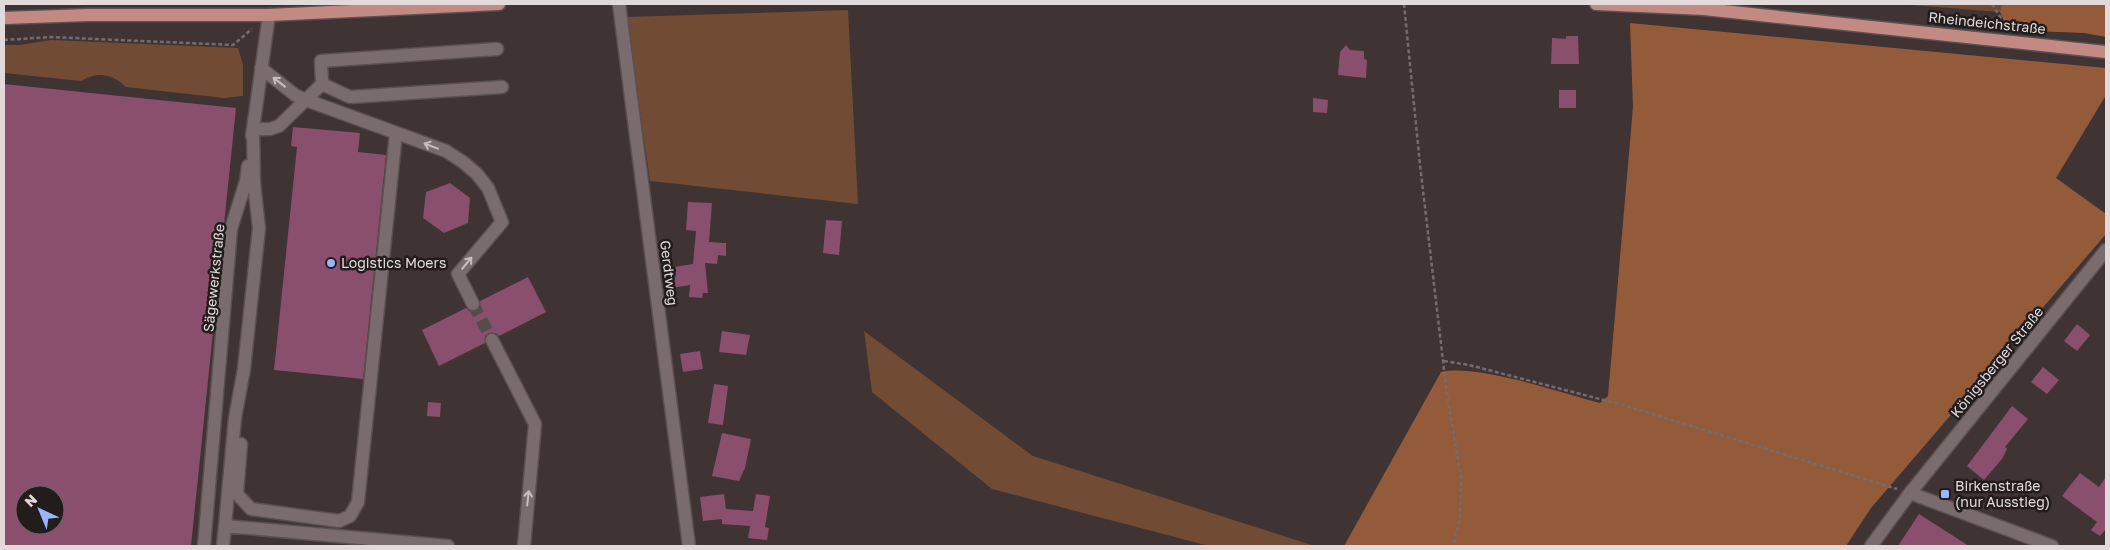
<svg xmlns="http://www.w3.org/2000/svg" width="2110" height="550" font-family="'Golos Text',sans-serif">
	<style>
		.green { fill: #724b34 }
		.forest { fill: #945b3a }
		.building { fill: #8a4f6d; fill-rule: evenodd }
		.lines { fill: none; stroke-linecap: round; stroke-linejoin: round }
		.minor-tunnel { stroke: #574c4d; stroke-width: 12; stroke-dasharray: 12 6; stroke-linecap: butt }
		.minor-casing { stroke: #5a5051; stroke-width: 15 }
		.major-casing { stroke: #5a5051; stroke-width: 15 }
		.path { stroke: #766c6d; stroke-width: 2.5; stroke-dasharray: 4 2.5; stroke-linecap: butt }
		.minor { stroke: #7a6c6e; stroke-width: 12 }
		.major { stroke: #c38a83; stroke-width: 12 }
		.oneway { stroke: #c7bebf }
		.poi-dot { fill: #99b5fd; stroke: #221c1d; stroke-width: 2 }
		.labels { text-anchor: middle; stroke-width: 5; stroke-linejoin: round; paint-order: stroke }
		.street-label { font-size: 14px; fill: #e1d9da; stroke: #221c1d }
		.poi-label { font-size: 14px; fill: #e1d9da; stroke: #221c1d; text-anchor: start }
	</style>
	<rect width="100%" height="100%" fill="#3f3334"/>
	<!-- green -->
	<path class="green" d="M1899 4H2002L2000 12Z
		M848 10 858 204 650 181 627 17Z
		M51 40 238 48 243 65V96L224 98 126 87C112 74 98 71 81 81L4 73V45H20Z
		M864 331 1033 456 1315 546H1209L992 489 872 392Z"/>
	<!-- forest -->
	<path class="forest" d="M2002 4H2106V37L2084 33 2008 30 2000 12Z
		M1630 23 2106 68V95L2056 178 2106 214V234L1871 508 1846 546H1344L1441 372C1479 364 1560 393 1600 403L1608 396 1633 107Z"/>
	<!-- building -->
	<path class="building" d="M1566 36H1578L1579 64H1551L1552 38 1566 39Z
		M1346 45 1350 50 1364 51V59L1367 60 1366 78 1338 75 1340 52Z
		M4 84 236 108 191 546H4ZM25 495H55V525H25Z
		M1559 90H1576V108H1559Z
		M1313 98 1328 100 1327 113 1313 112Z
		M293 127 360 133 358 152 386 155 363 379 274 370 297 147 291 146Z
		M450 183 470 198 468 223 444 233 423 218 426 192Z
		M688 202 712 203 709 242 726 243V256L718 255 717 264 705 263 708 293H703L702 298 689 297 690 285 671 288 668 268 693 264 696 231 686 230Z
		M826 220 842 221 839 255 823 253Z
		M528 277 546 312 499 336 496 333H489L485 336V343L439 366 422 330 466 308 469 311H476L480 308V301Z
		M2077 324 2090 335 2077 351 2064 341Z
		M722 331 750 335 746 355 719 352Z
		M700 351 703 369 683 372 680 354Z
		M2043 367 2059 380 2047 394 2031 382Z
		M714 384 728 386 723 425 708 423Z
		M428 402 441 403 440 417 427 416Z
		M2012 406 2028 419 2005 447 2007 449 2002 459 1984 480 1967 466Z
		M722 433 751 439 745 468 739 481 712 476Z
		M2080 473 2099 487 2106 477V529L2100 536 2091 530 2097 522 2062 496Z
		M724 494 726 509 753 511 756 494 770 496 765 527 769 528 767 540 748 538 750 526 722 524V519L703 521 700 497Z
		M1919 514 1969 546H1898Z"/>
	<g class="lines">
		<!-- minor-tunnel -->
		<path class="minor-tunnel" d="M473 304 492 340"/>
		<!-- minor casing -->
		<g class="minor-casing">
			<path id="minor" d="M619 4 689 546
				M261 68 295 95 306 100 446 151 463 162 477 174 488 188 502 222 458 274 473 304
				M322 84 321 61 497 49
				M252 136 269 15
				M492 340 535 424 524 546
				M241 444 237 494 251 509 339 521 350 516 358 502 396 133
				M1910 493 2052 546
				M204 546 231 229 246 181 248 166
				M223 546 225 526
				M448 546 225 526 235 418 244 369 259 228 254 183 253 129H270L279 126 322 84 350 97 502 87
				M1871 546 1910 493 2106 250"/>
		</g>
		<!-- major casing -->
		<g class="major-casing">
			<path id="major" d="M1596 4 1704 9 2106 52
				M4 18 88 15H269L499 4"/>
		</g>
		<!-- path -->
		<path class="path" d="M1404 4 1420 165 1447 395 1461 477 1460 519 1453 546
			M1992 4 2002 20 2003 27
			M4 40 50 37 233 45 252 29
			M1444 361 1469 365 1623 405 1897 489"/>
		<!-- minor -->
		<use href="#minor" class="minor"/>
		<!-- major -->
		<use href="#major" class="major"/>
	</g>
	<!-- one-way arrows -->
	<defs><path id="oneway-shaft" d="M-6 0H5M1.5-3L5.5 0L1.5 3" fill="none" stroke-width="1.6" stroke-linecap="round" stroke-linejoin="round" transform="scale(1.25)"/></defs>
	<g class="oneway">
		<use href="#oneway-shaft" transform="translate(279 82) rotate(-142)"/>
		<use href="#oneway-shaft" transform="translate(431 146) rotate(-159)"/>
		<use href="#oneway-shaft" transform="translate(467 263) rotate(-50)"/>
		<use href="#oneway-shaft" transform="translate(528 498) rotate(-84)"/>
	</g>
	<!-- markers -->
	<g class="poi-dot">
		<circle cx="331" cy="263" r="5"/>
		<rect x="1940" y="489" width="10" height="10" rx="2.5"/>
	</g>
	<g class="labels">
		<!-- street labels -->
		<g class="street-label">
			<text transform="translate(1987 23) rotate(6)" y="5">Rheindeichstraße</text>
			<text transform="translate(669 273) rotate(83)" y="5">Gerdtweg</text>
			<text transform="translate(214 278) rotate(-84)" y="5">Sägewerkstraße</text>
			<text transform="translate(1997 362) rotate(-51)" y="5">Königsberger Straße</text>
		</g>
		<!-- poi labels -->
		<g class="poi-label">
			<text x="341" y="268">Logistics Moers</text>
			<text x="1955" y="491">Birkenstraße<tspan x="1955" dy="16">(nur Ausstieg)</tspan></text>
		</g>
	</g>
	<!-- border -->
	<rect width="2110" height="550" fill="none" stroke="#e1d9da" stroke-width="10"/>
	<!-- north arrow -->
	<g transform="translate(40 510) rotate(316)"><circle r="24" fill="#221c1d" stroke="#6e6869"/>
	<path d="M0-4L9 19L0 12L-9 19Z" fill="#99b5fd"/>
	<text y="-8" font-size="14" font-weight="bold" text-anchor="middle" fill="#e1d9da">N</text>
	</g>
</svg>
